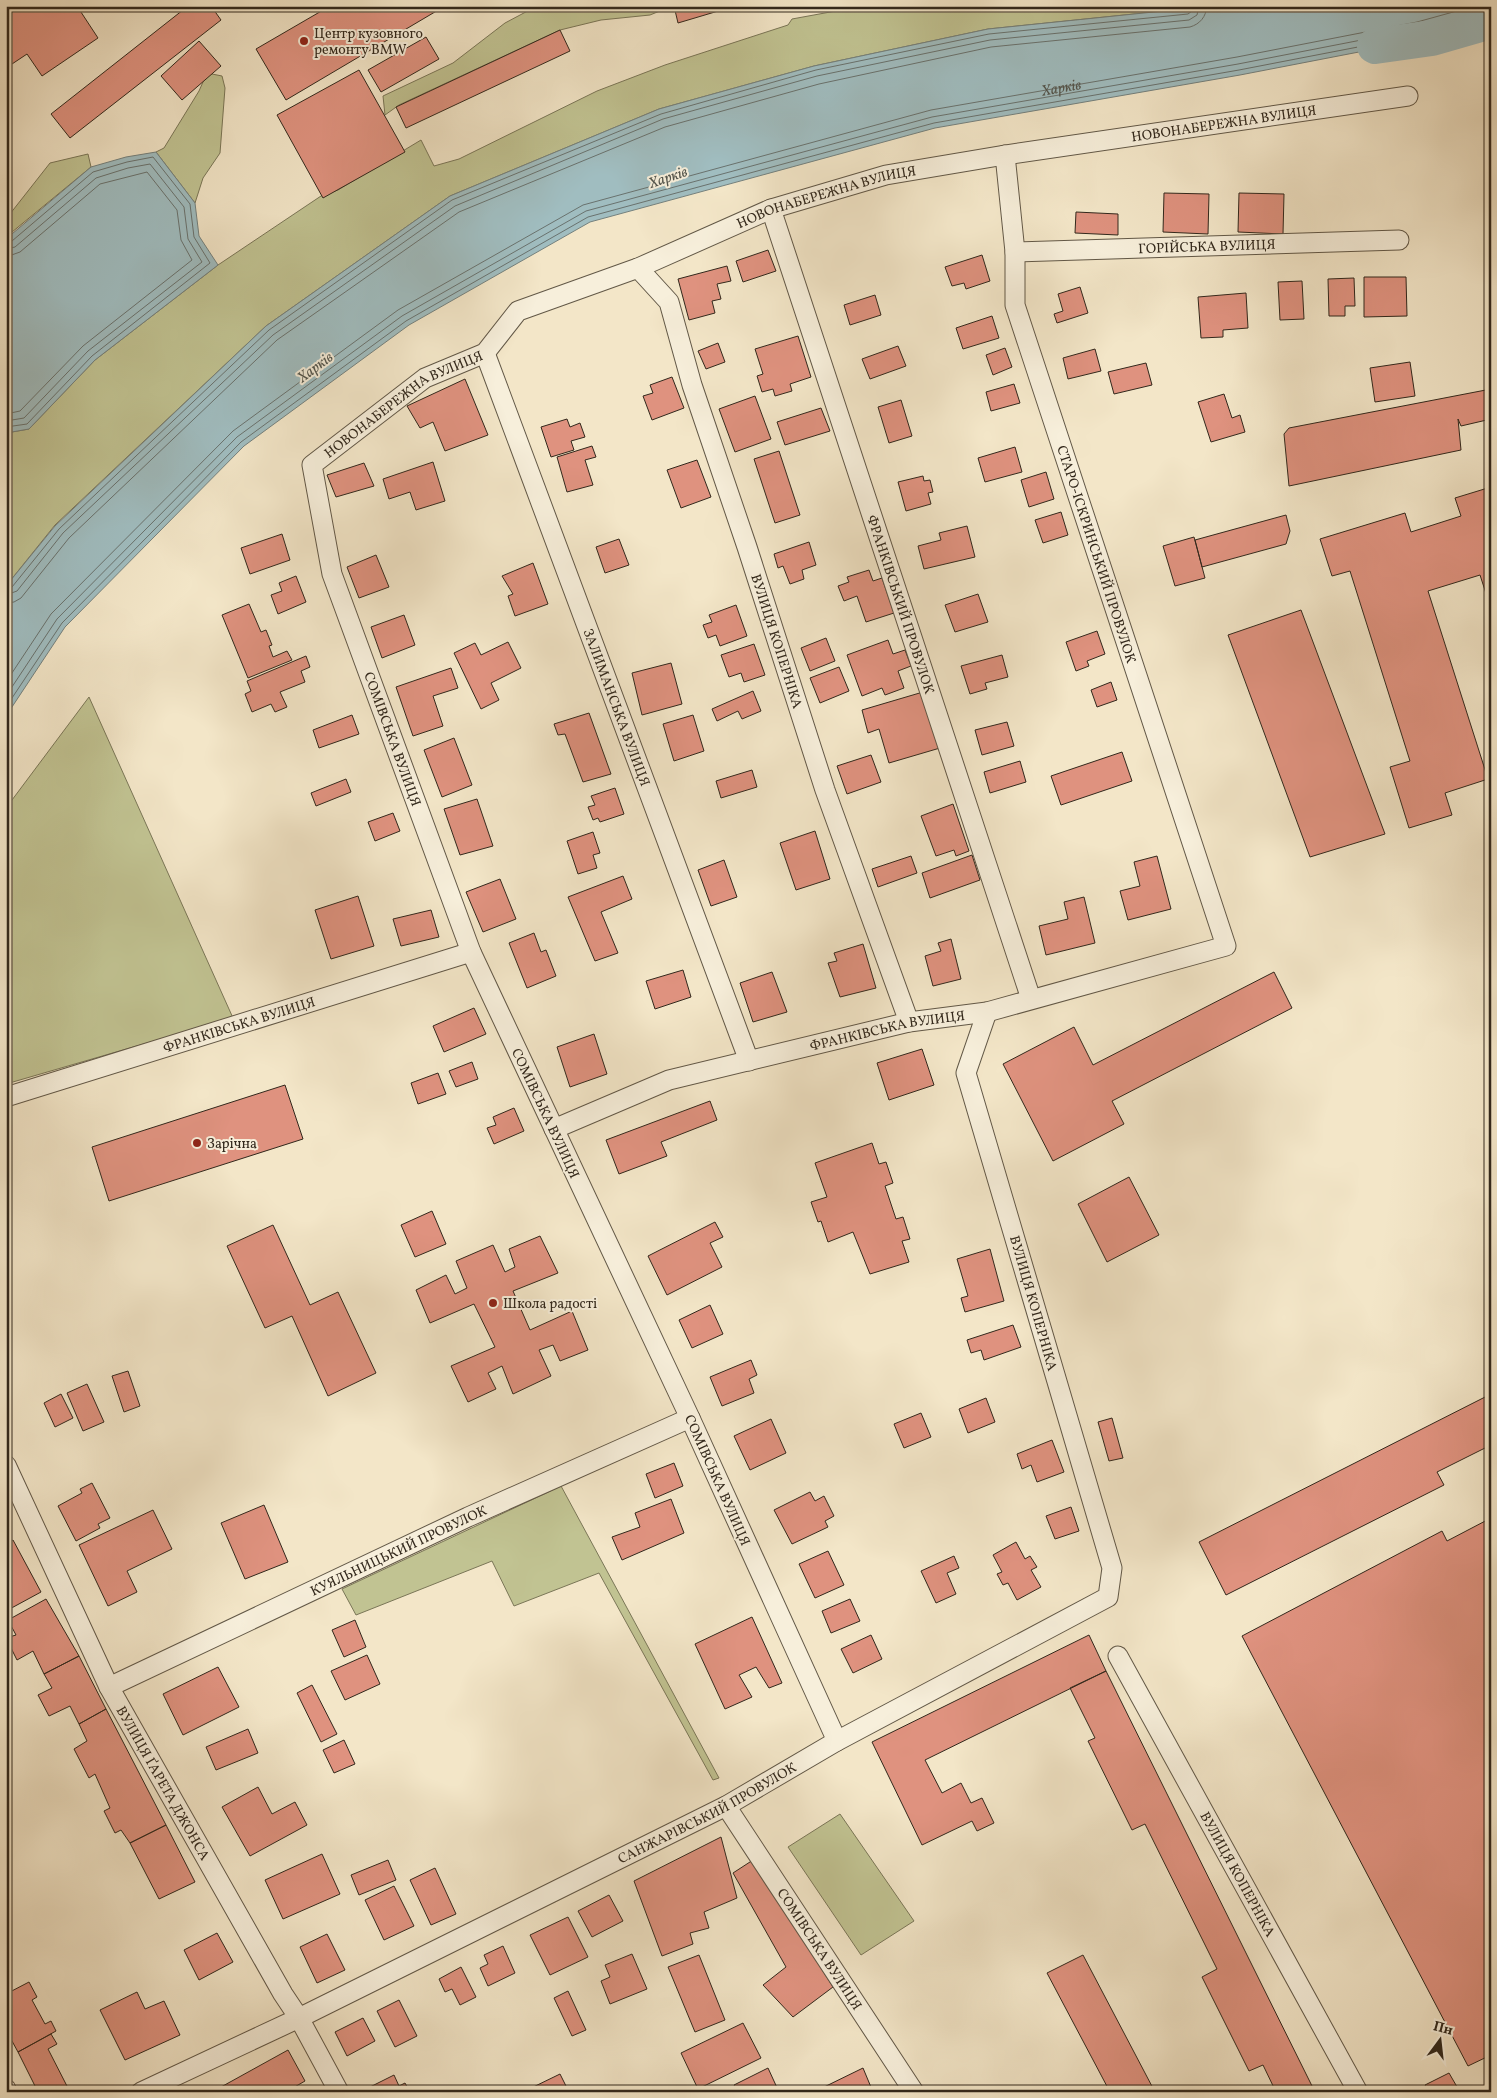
<svg xmlns="http://www.w3.org/2000/svg" width="1497" height="2098" font-family="Vollkorn,serif">
	<style>
		.green { fill: #c1c392; stroke: #7a7657 }
		.water { fill: #a0bdc0; stroke: #74817e }
		.lines { fill: none; stroke-linecap: round; stroke-linejoin: round }
		.shore { stroke: #69726e; stroke-width: 1 }
		.river { stroke: #a0bdc0; stroke-width: 36 }
		.building { fill: #df927f; stroke: #32281c }
		.street-casing { stroke: #625847; stroke-width: 21 }
		.street { stroke: #f7efdb; stroke-width: 19 }
		.poi-dot { fill: #8f2418; stroke: #f7efdb; stroke-width: 2 }
		.labels { text-anchor: middle; stroke-width: 4; stroke-linejoin: round; paint-order: stroke }
		.poi-label { font-size: 14px; fill: #32281c; stroke: #f7efdb; text-anchor: start }
		.street-label { font-size: 14px; fill: #32281c; stroke: #f7efdb }
		.water-label { font-size: 15px; font-style: italic; fill: #53554d; stroke: #f7efdb }
	</style>
	<rect width="100%" height="100%" fill="#f3e6c8"/>
	<filter id="stains"><feTurbulence type="fractalNoise" baseFrequency=".004" numOctaves="4"/><feColorMatrix values="0 0 0 0 .2 0 0 0 0 .09 0 0 0 0 .02 0 0 0 .5 -.17"/></filter>
	<radialGradient id="worn" r=".72"><stop offset=".6" stop-color="#630" stop-opacity="0"/><stop offset="1" stop-color="#630" stop-opacity=".3"/></radialGradient>
	<!-- green -->
	<path class="green" d="M537 6H672L650 15 601 20 560 30 399 105 385 115 383 96 453 63 505 23Z
		M863 6H1212L988 29 814 66 659 109 450 196 266 326 55 525 6 586V433L29 429 95 360 218 265 321 196 338 190 421 140 434 166 459 159 597 91 665 65 788 25 792 19Z
		M207 73 222 76 225 88 220 153 203 178 195 203 156 152 164 148 199 91Z
		M88 154 91 167 6 237V219L50 163Z
		M89 697 233 1018 6 1084V808Z
		M561 1486 719 1778 713 1780 599 1573 514 1606 492 1561 356 1615 342 1589Z
		M840 1814 914 1921 861 1955 788 1847Z"/>
	<!-- water -->
	<path class="water" d="M1212 6H1491V21L1421 40 1240 75 935 128 590 222 409 325 244 446 65 627 6 716V586L55 526 266 326 450 196 659 109 814 66 988 29Z
		M156 152 195 203 199 236 218 265 95 360 29 429 6 433V239L91 167 126 157Z"/>
	<g class="lines">
		<!-- shore -->
		<g class="shore">
			<path d="M6 243 12 241 93 172 127 162 153 157 190 204 194 237 210 263 92 356 27 424 6 427"/>
			<path d="M6 249 15 247 96 178 128 168 150 164 184 207 188 239 202 262 88 351 24 418 6 421"/>
			<path d="M6 257 20 252 100 184 147 172 177 210 181 240 192 260 83 346 20 411 6 414"/>
			<path d="M6 589 12 587 59 529 269 330 452 200 661 114 816 70 989 34 1188 14 1192 11 1193 6"/>
			<path d="M6 595 17 591 63 533 273 335 455 206 663 119 817 76 990 40 1189 20 1197 15 1199 6"/>
			<path d="M6 603 14 602 21 598 69 538 277 340 459 212 665 127 819 84 991 47 1190 27C1200 24 1206 17 1207 6"/>
			<path id="s1" d="M6 682 51 614 233 431 398 310 583 205 931 110 1237 57 1417 22 1475 6"/>
			<path d="M6 696 57 619 237 437 402 316 586 211 932 117 1238 64 1418 29 1491 11"/>
			<path d="M6 707 62 623 241 442 406 321 588 217 934 123 1239 70 1420 35 1491 17"/>
		</g>
		<!-- river -->
		<path class="river" d="M1375 46 1432 38 1491 21"/>
	</g>
	<!-- building -->
	<path class="building" d="M6 6H77L98 38 42 76 27 54 9 66 6 62Z
		M188 6H211L221 20 70 138 51 114Z
		M330 6H445L286 100 256 49Z
		M674 6H735L678 23Z
		M560 30 570 51 406 128 396 107Z
		M426 37 439 59 381 92 368 70Z
		M199 41 221 66 182 100 161 76Z
		M359 70 405 152 323 198 277 115Z
		M1164 193 1209 194 1208 234 1163 232Z
		M1239 193 1284 194 1283 234 1238 232Z
		M1076 212 1118 214V235L1075 233Z
		M768 250 776 271 743 282 736 261Z
		M982 255 990 281 966 289 964 283 952 286 945 267Z
		M727 266 731 281 717 284 721 299 712 301 715 313 689 320 678 279Z
		M1364 277H1406L1407 316 1364 317Z
		M1354 278 1355 306H1345V316H1329L1328 279Z
		M1302 281 1304 319 1280 320 1278 282Z
		M1080 287 1088 313 1057 323 1054 314 1063 311 1058 294Z
		M1246 293 1248 328 1223 330V337L1201 338 1198 297Z
		M875 295 881 315 850 325 844 305Z
		M992 316 999 338 963 349 956 328Z
		M798 336 811 377 790 384 792 391 775 396 773 389 762 392 757 376 763 374 755 349Z
		M718 343 725 362 706 369 698 351Z
		M898 346 906 366 870 379 862 359Z
		M1005 348 1012 367 993 375 986 355Z
		M1095 349 1101 371 1068 379 1063 358Z
		M1410 362 1415 396 1375 402 1370 368Z
		M1146 363 1152 385 1114 394 1108 372Z
		M672 377 684 408 652 420 643 396 653 393 650 385Z
		M465 379 488 435 445 451 433 422 420 428 407 406Z
		M1014 384 1020 403 991 411 986 392Z
		M1491 389V419L1461 426 1458 419 1461 450 1289 486 1284 434 1289 428Z
		M1224 394 1232 418 1240 415 1245 432 1211 442 1198 402Z
		M755 396 771 439 735 452 719 409Z
		M901 400 912 436 889 443 878 407Z
		M821 408 830 431 785 445 777 422Z
		M567 419 570 427 580 423 585 437 571 441 574 450 551 457 541 427Z
		M592 446 596 457 585 460 593 485 567 492 557 457Z
		M1015 447 1022 472 985 482 978 458Z
		M779 451 800 515 775 523 754 459Z
		M697 460 711 497 681 508 667 470Z
		M433 462 445 501 416 510 410 492 389 499 383 479Z
		M364 463 374 486 336 497 327 475Z
		M1046 472 1054 499 1029 507 1021 480Z
		M923 476 924 481 930 480 933 492 928 493 931 504 906 511 898 482Z
		M1491 487V609L1480 575 1428 591 1488 779 1445 793 1452 815 1409 828 1390 767 1410 761 1350 571 1332 576 1320 539 1405 513 1411 532 1461 516 1455 498Z
		M1061 512 1068 535 1043 543 1035 520Z
		M1286 515 1290 531 1286 544 1202 567 1195 540Z
		M967 526 975 557 924 569 918 546 941 540 939 533Z
		M282 534 290 560 250 574 241 548Z
		M1194 537 1205 578 1175 586 1163 546Z
		M619 539 629 565 605 573 596 547Z
		M809 542 816 565 802 570 804 579 790 584 783 566 778 568 774 554Z
		M376 555 389 587 359 598 347 567Z
		M533 563 548 604 515 616 508 596 513 594 502 576Z
		M869 570 873 581 882 578 894 613 866 622 857 596 844 601 838 586 849 582 847 577Z
		M296 576 306 602 278 614 271 595 282 591 279 583Z
		M978 594 988 622 955 632 945 605Z
		M249 604 261 632 266 630 272 645 269 646 273 657 287 651 292 660 248 678 222 615Z
		M736 605 747 636 720 646 716 635 708 638 703 625 712 622 709 615Z
		M1301 610 1385 834 1310 857 1228 635Z
		M404 615 415 645 382 658 371 627Z
		M1097 631 1105 654 1087 661 1089 666 1076 671 1066 642Z
		M826 638 835 661 810 671 801 648Z
		M888 640 893 654 905 650 911 666 898 671 904 688 885 695 882 688 862 696 847 655Z
		M508 642 521 668 491 683 499 700 481 709 454 653 475 643 481 655Z
		M754 644 765 675 744 682 741 673 729 677 721 655Z
		M1002 655 1008 677 985 683 987 689 970 694 961 666Z
		M306 656 310 667 301 671 305 682 280 692 287 707 275 712 271 704 252 712 245 694 251 691 247 681Z
		M671 663 682 704 642 715 632 673Z
		M839 667 849 691 820 703 810 678Z
		M451 668 458 688 433 696 443 726 413 736 396 687Z
		M1111 682 1117 700 1097 707 1091 690Z
		M753 691 761 711 742 719 738 711 717 721 712 709Z
		M923 692 940 748 889 763 879 729 868 733 862 710Z
		M589 713 611 774 583 782 565 734 558 735 554 724Z
		M352 715 359 734 319 748 313 730Z
		M693 715 704 751 674 761 663 724Z
		M1007 722 1014 746 982 755 975 730Z
		M454 738 472 785 442 797 424 750Z
		M1122 752 1132 781 1061 805 1051 776Z
		M871 755 881 782 847 794 837 766Z
		M1020 761 1026 782 990 793 984 772Z
		M752 770 757 787 721 798 716 781Z
		M346 779 351 792 316 806 311 793Z
		M615 788 624 814 600 822 598 818 593 820 588 807 595 805 591 796Z
		M477 799 493 846 460 855 444 809Z
		M953 804 969 851 956 856 954 850 936 856 921 816Z
		M393 813 400 831 375 841 368 822Z
		M815 831 830 879 796 890 780 843Z
		M593 832 600 853 593 855 597 868 578 874 567 841Z
		M972 855 980 880 930 898 922 873Z
		M911 856 917 873 878 887 872 869Z
		M1157 856 1171 909 1128 920 1120 891 1140 886 1134 862Z
		M724 860 737 897 711 906 698 870Z
		M623 876 632 899 601 912 618 953 595 961 568 897Z
		M500 879 516 919 483 932 466 892Z
		M358 896 374 946 331 959 315 910Z
		M1084 897 1095 943 1046 955 1039 926 1068 919 1064 902Z
		M431 910 439 937 401 946 393 919Z
		M534 933 541 952 546 950 556 976 527 988 509 943Z
		M951 939 961 979 933 986 925 956 941 951 938 943Z
		M863 944 876 988 840 997 828 963 837 961 834 953Z
		M683 970 691 997 655 1009 646 981Z
		M772 972 787 1012 753 1022 740 983Z
		M1274 972 1292 1008 1112 1101 1124 1124 1053 1161 1003 1064 1074 1027 1093 1065Z
		M474 1008 486 1034 444 1052 433 1026Z
		M594 1034 607 1074 570 1087 557 1047Z
		M922 1049 934 1085 889 1100 877 1063Z
		M472 1062 478 1079 456 1087 449 1071Z
		M438 1073 446 1094 418 1104 411 1083Z
		M285 1085 303 1139 109 1201 92 1147Z
		M710 1101 717 1120 661 1142 667 1156 619 1174 606 1140Z
		M514 1108 524 1131 494 1144 487 1128 496 1125 493 1117Z
		M872 1143 879 1164 886 1162 893 1183 885 1186 896 1219 903 1217 910 1239 902 1241 909 1262 870 1274 853 1232 828 1242 821 1221 818 1222 811 1202 827 1197 815 1163Z
		M1129 1177 1159 1235 1107 1262 1078 1204Z
		M432 1211 446 1244 415 1257 401 1225Z
		M715 1222 723 1237 710 1243 722 1267 667 1295 648 1256Z
		M273 1225 310 1305 338 1292 376 1373 328 1396 292 1316 265 1328 227 1246Z
		M540 1236 558 1273 513 1291 530 1330 572 1311 588 1350 560 1361 553 1345 539 1350 551 1376 513 1394 502 1366 488 1373 496 1389 468 1402 451 1366 495 1347 474 1304 430 1323 416 1290 446 1275 455 1294 467 1288 456 1261 493 1245 505 1272 515 1267 509 1249Z
		M990 1249 1004 1301 965 1312 961 1298 968 1296 957 1259Z
		M710 1305 723 1334 692 1348 679 1320Z
		M1013 1325 1021 1347 984 1360 981 1350 971 1353 967 1340Z
		M751 1360 757 1375 749 1379 754 1393 722 1406 710 1377Z
		M128 1371 140 1406 124 1412 112 1376Z
		M87 1384 104 1422 83 1431 67 1393Z
		M61 1394 73 1418 55 1427 44 1403Z
		M1491 1394V1445L1437 1472 1444 1485 1226 1595 1199 1542Z
		M986 1398 995 1422 968 1433 959 1409Z
		M921 1413 931 1437 904 1448 894 1424Z
		M1112 1418 1123 1458 1109 1461 1098 1422Z
		M771 1419 786 1453 750 1470 734 1436Z
		M1052 1440 1064 1472 1037 1482 1031 1465 1022 1469 1017 1454Z
		M674 1463 683 1486 655 1498 646 1474Z
		M92 1483 110 1518 98 1524 100 1528 76 1541 58 1506 82 1493 80 1489Z
		M810 1492 815 1501 824 1496 834 1516 825 1521 828 1527 792 1544 774 1510Z
		M671 1499 684 1533 622 1560 612 1537 640 1527 635 1513Z
		M264 1505 288 1562 245 1579 221 1523Z
		M1071 1507 1079 1531 1055 1539 1046 1516Z
		M153 1510 172 1549 127 1571 137 1592 108 1606 79 1545Z
		M1491 1518V2055L1468 2066 1242 1636 1442 1531 1447 1541Z
		M13 1540 41 1592 6 1611V1544Z
		M1016 1542 1025 1559 1030 1556 1037 1567 1031 1570 1041 1587 1017 1600 1008 1583 1003 1585 997 1574 1002 1572 993 1555Z
		M828 1551 844 1585 815 1598 799 1564Z
		M954 1556 959 1568 947 1573 956 1594 936 1603 921 1571Z
		M46 1599 79 1656 44 1674 33 1651 17 1660 6 1638 16 1635 8 1620Z
		M850 1599 860 1621 831 1633 822 1611Z
		M752 1617 782 1683 769 1688 756 1667 739 1675 752 1697 725 1709 695 1644Z
		M355 1620 366 1647 344 1657 332 1630Z
		M871 1635 882 1659 853 1673 841 1649Z
		M1089 1635 1106 1671 925 1760 942 1793 961 1783 971 1803 982 1798 994 1823 977 1831 972 1821 922 1845 872 1742Z
		M367 1655 380 1684 345 1700 331 1671Z
		M79 1656 106 1709 79 1724 70 1706 49 1716 38 1695 52 1688 44 1674Z
		M218 1667 239 1707 183 1735 163 1694Z
		M1106 1671 1315 2092H1276L1263 2065 1249 2071 1202 1977 1217 1969 1145 1824 1132 1830 1088 1741 1095 1738 1070 1688Z
		M312 1685 337 1734 321 1742 297 1693Z
		M106 1709 166 1825 130 1843 121 1830 115 1833 104 1811 110 1808 95 1774 89 1778 74 1749 87 1741 79 1724Z
		M248 1729 258 1753 216 1770 206 1747Z
		M344 1740 355 1764 334 1773 323 1750Z
		M258 1787 272 1814 295 1802 307 1825 250 1856 222 1807Z
		M166 1825 195 1882 159 1899 130 1843Z
		M721 1837 737 1898 704 1912 709 1928 690 1933 693 1944 662 1956 634 1881Z
		M322 1854 340 1894 283 1919 265 1880Z
		M388 1860 396 1880 359 1895 351 1875Z
		M753 1860 833 1987 793 2017 763 1985 786 1967 733 1873Z
		M435 1868 456 1914 431 1925 410 1880Z
		M394 1886 414 1926 384 1940 365 1900Z
		M609 1895 623 1921 592 1937 578 1911Z
		M568 1917 588 1957 550 1975 530 1935Z
		M217 1933 233 1962 199 1980 184 1950Z
		M327 1934 345 1970 317 1983 300 1947Z
		M503 1946 515 1973 488 1986 480 1968 488 1964 484 1955Z
		M6 1949 11 1957 6 1960Z
		M632 1954 647 1989 610 2004 601 1981 610 1977 605 1965Z
		M699 1955 725 2020 695 2032 668 1967Z
		M1083 1955 1155 2092H1110L1047 1973Z
		M461 1967 476 1997 460 2005 452 1989 445 1992 439 1979Z
		M29 1982 37 1997 32 2000 45 2024 51 2021 56 2031 18 2052 6 2030V1994Z
		M568 1991 586 2030 572 2036 554 1998Z
		M137 1992 145 2009 164 2001 180 2035 125 2060 100 2010Z
		M399 2000 417 2036 395 2047 377 2011Z
		M363 2018 375 2041 347 2056 335 2032Z
		M743 2023 761 2058 698 2089 681 2053Z
		M51 2034 57 2044 48 2049 69 2090 67 2092H38L18 2052Z
		M288 2050 305 2081 286 2092H212Z
		M768 2068 779 2092H738L734 2085Z
		M863 2068 873 2092H821L820 2089Z
		M1449 2073 1460 2092H1429L1425 2085Z
		M560 2074 569 2092H523Z
		M394 2075 399 2086 405 2083 410 2092H370L368 2088Z"/>
	<g class="lines">
		<!-- street casing -->
		<g class="street-casing">
			<g id="street">
				<path id="s2" d="M771 209 1031 999"/>
				<path id="s3" d="M1015 252 1399 240"/>
				<path id="s4" d="M638 268 669 302 692 385 747 547 825 790 909 1022"/>
				<path id="s5" d="M485 353 749 1061"/>
				<path id="s6" d="M6 1097 471 952"/>
				<path id="s7" d="M554 1129 669 1080 909 1022 987 1012 1226 946 1015 305V252L1005 155"/>
				<path id="s8" d="M6 1465 109 1687 283 1994 299 2018 339 2092"/>
				<path id="s9" d="M1118 1656 1358 2092"/>
				<path id="s10" d="M109 1687 468 1517 690 1418"/>
				<path id="s11" d="M837 1741 690 1418 471 952 332 574 312 465 425 378 485 353 518 311 638 268 771 209 886 175 1005 155 1408 96"/>
				<path id="s12" d="M726 1806 914 2092"/>
				<path d="M6 2089 7 2092"/>
				<path id="s13" d="M141 2092 299 2018 726 1806 837 1741 1108 1597 1112 1568 966 1073 987 1012"/>
			</g>
		</g>
		<!-- street -->
		<use href="#street" class="street"/>
	</g>
	<!-- markers -->
	<g class="poi-dot">
		<circle cx="304" cy="41" r="5"/>
		<circle cx="197" cy="1143" r="5"/>
		<circle cx="493" cy="1303" r="5"/>
	</g>
	<g class="labels">
		<!-- poi labels -->
		<g class="poi-label">
			<text x="314" y="38">Центр кузовного<tspan x="314" dy="16">ремонту BMW</tspan></text>
			<text x="207" y="1148">Зарічна</text>
			<text x="503" y="1308">Школа радості</text>
		</g>
		<!-- street labels -->
		<g class="street-label">
			<text dy="5" stroke="none"><textPath href="#s11" startOffset="2379">НОВОНАБЕРЕЖНА ВУЛИЦЯ</textPath></text>
			<text dy="5" stroke="none"><textPath href="#s11" startOffset="1974">НОВОНАБЕРЕЖНА ВУЛИЦЯ</textPath></text>
			<text dy="5" stroke="none"><textPath href="#s3" startOffset="192">ГОРІЙСЬКА ВУЛИЦЯ</textPath></text>
			<text dy="5" stroke="none"><textPath href="#s11" startOffset="1494">НОВОНАБЕРЕЖНА ВУЛИЦЯ</textPath></text>
			<text transform="translate(1097 554) rotate(72)" y="5">СТАРО-ІСКРИНСЬКИЙ ПРОВУЛОК</text>
			<text dy="5" stroke="none"><textPath href="#s2" startOffset="416">ФРАНКІВСЬКИЙ ПРОВУЛОК</textPath></text>
			<text dy="5" stroke="none"><textPath href="#s4" startOffset="402">ВУЛИЦЯ КОПЕРНІКА</textPath></text>
			<text dy="5" stroke="none"><textPath href="#s5" startOffset="378">ЗАЛИМАНСЬКА ВУЛИЦЯ</textPath></text>
			<text transform="translate(393 739) rotate(70)" y="5">СОМІВСЬКА ВУЛИЦЯ</text>
			<text dy="5" stroke="none"><textPath href="#s6" startOffset="244">ФРАНКІВСЬКА ВУЛИЦЯ</textPath></text>
			<text dy="5" stroke="none"><textPath href="#s7" startOffset="349">ФРАНКІВСЬКА ВУЛИЦЯ</textPath></text>
			<text transform="translate(546 1113) rotate(65)" y="5">СОМІВСЬКА ВУЛИЦЯ</text>
			<text transform="translate(1034 1303) rotate(74)" y="5">ВУЛИЦЯ КОПЕРНІКА</text>
			<text transform="translate(718 1480) rotate(66)" y="5">СОМІВСЬКА ВУЛИЦЯ</text>
			<text dy="5" stroke="none"><textPath href="#s10" startOffset="320">КУЯЛЬНИЦЬКИЙ ПРОВУЛОК</textPath></text>
			<text dy="5" stroke="none"><textPath href="#s8" startOffset="355">ВУЛИЦЯ ҐАРЕТА ДЖОНСА</textPath></text>
			<text dy="5" stroke="none"><textPath href="#s13" startOffset="631">САНЖАРІВСЬКИЙ ПРОВУЛОК</textPath></text>
			<text dy="5" stroke="none"><textPath href="#s9" startOffset="249">ВУЛИЦЯ КОПЕРНІКА</textPath></text>
			<text dy="5" stroke="none"><textPath href="#s12" startOffset="171">СОМІВСЬКА ВУЛИЦЯ</textPath></text>
		</g>
		<!-- water labels -->
		<g class="water-label">
			<text dy="5" stroke="none"><textPath href="#s1" startOffset="1250">Харків</textPath></text>
			<text transform="translate(668 177) rotate(-19)" y="5">Харків</text>
			<text transform="translate(315 367) rotate(-37)" y="5">Харків</text>
		</g>
	</g>
	<!-- margin -->
	<rect width="1497" height="2098" fill="none" stroke="#f3e6c8" stroke-width="25"/>
	<rect x="8" y="8" width="1482" height="2083" fill="none" stroke="#32281c" stroke-width="2.5"/>
	<rect x="12" y="12" width="1472" height="2073" fill="none" stroke="#32281c"/>
	<!-- north arrow -->
	<g transform="translate(1440 2040) rotate(15)" stroke="#f7efdb" stroke-width="4" paint-order="stroke">
	<path d="M0-4L9 19L0 12L-9 19Z" fill="#32281c"/>
	<text y="-8" font-size="14" font-weight="bold" text-anchor="middle" fill="#32281c">Пн</text>
	</g>
	<rect width="100%" height="100%" filter="url(#stains)"/>
	<rect width="100%" height="100%" fill="url(#worn)"/>
</svg>
